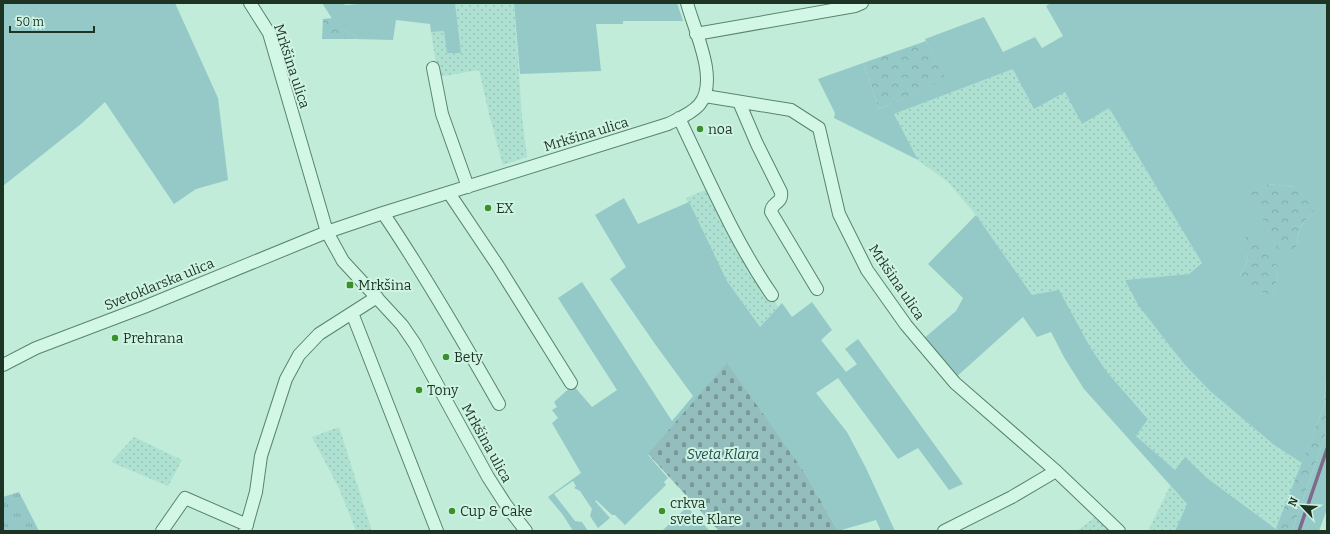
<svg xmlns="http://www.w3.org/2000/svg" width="1330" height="534" font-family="Bitter,serif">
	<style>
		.farmland { fill: url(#farmland-dots) }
		.green { fill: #95c9c8; fill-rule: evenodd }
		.forest { fill: url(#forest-crowns) }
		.cemetery { fill: url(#cemetery-stones) }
		.park { fill: url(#park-tufts) }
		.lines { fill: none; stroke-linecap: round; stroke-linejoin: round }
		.stream { stroke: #7f6a8b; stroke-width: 3.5 }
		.minor-casing { stroke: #59846a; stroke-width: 14 }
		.minor { stroke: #d3f7e7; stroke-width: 12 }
		.poi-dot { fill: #3a912b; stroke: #cff4e4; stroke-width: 1.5 }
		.labels { text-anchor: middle; stroke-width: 4; stroke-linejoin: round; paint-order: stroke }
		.street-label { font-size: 14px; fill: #1d3425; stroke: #cff4e4 }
		.poi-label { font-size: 14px; fill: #1d3425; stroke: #cff4e4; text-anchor: start }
		.park-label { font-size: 14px; font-style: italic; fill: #244b50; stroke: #cff4e4 }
	</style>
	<defs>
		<pattern id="farmland-dots" width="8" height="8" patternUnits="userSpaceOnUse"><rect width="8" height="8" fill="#aee1d2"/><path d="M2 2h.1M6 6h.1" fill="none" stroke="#95c2b4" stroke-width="1.8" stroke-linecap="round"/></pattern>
		<pattern id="forest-crowns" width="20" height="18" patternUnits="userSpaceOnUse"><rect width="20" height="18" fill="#95c9c8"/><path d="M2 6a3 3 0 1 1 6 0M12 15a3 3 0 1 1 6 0" fill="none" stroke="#80adac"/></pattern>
		<pattern id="cemetery-stones" width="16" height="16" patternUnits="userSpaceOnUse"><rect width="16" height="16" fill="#94bebd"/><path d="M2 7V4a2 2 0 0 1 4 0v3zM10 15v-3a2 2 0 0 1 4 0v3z" fill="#789b99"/></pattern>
		<pattern id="park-tufts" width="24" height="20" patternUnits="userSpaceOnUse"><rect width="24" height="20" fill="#95c9c8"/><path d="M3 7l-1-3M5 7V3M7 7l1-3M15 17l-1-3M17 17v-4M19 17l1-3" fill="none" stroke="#80adac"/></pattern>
	</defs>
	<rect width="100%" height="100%" fill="#c0ecd9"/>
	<!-- farmland -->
	<path class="farmland" d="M455 3H514L522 117 527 157 503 165 490 118 479 70 438 77 431 32 444 31 461 53Z
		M1013 69 1065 92 1109 108 1202 263 1189 274 1125 280 1185 365 1210 391 1274 445 1302 463 1276 528 1207 478 1185 458 1175 470 1136 436 1148 418 1107 372 1090 347 1032 295 976 215 948 182 918 160 894 114Z
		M710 188 747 258 778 307 760 327 727 281 686 198Z
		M339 427 372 531H356L339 488 312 437Z
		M134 437 182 460 168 486 111 462Z
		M1170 486 1187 504 1175 531H1148Z
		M1098 515 1112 531H1077Z"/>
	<!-- green -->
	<path class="green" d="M3 3H175L218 98 228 180 196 189 174 204 105 102 81 124 3 186Z
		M322 3H340L346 5 372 3H455L461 53H447L444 31 431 32 430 24 396 20 393 40 356 39 354 35C335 28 333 19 322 3Z
		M514 3H677L683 21H623V24H596L601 71 520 74Z
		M1051 3H1327V366L1324 406 1302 463 1274 445 1210 391 1185 365 1138 305 1125 280 1189 274 1202 263 1109 108 1082 124 1065 92 1034 109 1013 69 894 114 918 160 834 118 835 113 818 79 863 63 879 109 945 79 925 39 984 17 1003 52 1035 37 1042 48 1063 36 1046 6ZM1267 184 1295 187 1314 210 1299 229 1297 245 1276 247 1251 193ZM1248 254 1278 274 1273 295 1240 275 1246 265Z
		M624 198 638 224 689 202 727 281 760 327 782 303 792 317 812 302 832 330 821 340 846 372 857 364 845 349 858 339 963 484 949 490 918 448 898 459 838 378 816 393 847 432 866 468 895 531H881L876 520 838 531 805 473 727 364 648 455 668 478 664 482 666 485 625 525 615 515H612L596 500 595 501 610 518 598 528 590 516 592 509 580 491 574 488 576 486 573 481 554 494 575 521 582 522 588 531H573L563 515 548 497 581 473 552 423 558 418 552 410 557 407 554 402 573 385 592 407 617 390 558 298 582 282 672 421 693 396 655 344 610 279 626 267 595 215Z
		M976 215 1032 295 1059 290 1090 347 1107 372 1148 419 1136 436 1175 470 1185 457 1207 478 1279 531H1219L1217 530 1216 531H1175L1187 504 1084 389 1065 359 1051 332 1037 337 1023 317 955 378 922 340 956 311 963 298 928 264Z
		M1327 430V509L1319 531H1292Z
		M687 507 710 531H662Z"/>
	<!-- forest -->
	<path class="forest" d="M333 18C339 28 344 31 354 35L356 39H322L323 19Z
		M926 41 946 79 879 109 863 63Z
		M1267 184 1295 187 1316 198 1314 210 1299 229 1297 245 1291 256 1280 252 1276 247 1250 193Z
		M1250 233 1281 270 1278 274 1273 296C1259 291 1248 287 1240 275L1246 265 1248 255 1241 242Z
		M1327 366V430L1292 531H1279L1276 528 1324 406Z"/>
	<!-- cemetery -->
	<path class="cemetery" d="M727 363 805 473 838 531H719L648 454Z"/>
	<!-- park -->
	<path class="park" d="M19 492 39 531H3V497Z"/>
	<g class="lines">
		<!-- stream -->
		<path class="stream" d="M1299 531 1327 449"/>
		<!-- minor casing -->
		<g class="minor-casing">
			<path id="minor" d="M250 3 269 33 327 232 343 261 402 325 415 344 488 477 506 505 526 531
				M696 34 855 6 862 3
				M433 68 442 114 468 187
				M705 96 791 110 819 128 839 214 867 270 906 325 955 383 1056 471 1119 531
				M739 102 757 144 781 192C783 204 771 202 771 212L817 289
				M679 118C708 178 734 240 772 295
				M449 193 498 266 571 383
				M383 213C425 275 462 339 499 404
				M352 313 437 531
				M3 365 36 348 144 307 327 232 383 213 668 124C678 119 691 114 699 105 720 81 694 30 687 3
				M162 531 185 498 247 525
				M245 531 256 492 261 456 286 379 299 355 319 334 377 297
				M944 531 1012 497 1056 471"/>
		</g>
		<!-- minor -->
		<use href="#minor" class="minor"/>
	</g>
	<!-- markers -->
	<g class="poi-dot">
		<circle cx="700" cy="129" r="4"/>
		<circle cx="488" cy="208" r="4"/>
		<rect x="346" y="281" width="8" height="8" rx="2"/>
		<circle cx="115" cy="338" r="4"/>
		<circle cx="446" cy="357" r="4"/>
		<circle cx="419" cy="390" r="4"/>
		<circle cx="452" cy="511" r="4"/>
		<circle cx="662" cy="511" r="4"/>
	</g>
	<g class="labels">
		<!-- street labels -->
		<g class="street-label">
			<text transform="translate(292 66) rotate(72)" y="5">Mrkšina ulica</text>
			<text transform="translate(586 134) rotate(-17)" y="5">Mrkšina ulica</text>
			<text transform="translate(897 282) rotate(56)" y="5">Mrkšina ulica</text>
			<text transform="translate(159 284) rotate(-22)" y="5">Svetoklarska ulica</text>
			<text transform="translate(487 443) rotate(61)" y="5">Mrkšina ulica</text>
		</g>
		<!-- poi labels -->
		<g class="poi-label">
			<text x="708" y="134">noa</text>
			<text x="496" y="213">EX</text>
			<text x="358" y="290">Mrkšina</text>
			<text x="123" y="343">Prehrana</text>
			<text x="454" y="362">Bety</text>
			<text x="427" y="395">Tony</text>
			<text x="670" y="508">crkva<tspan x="670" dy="16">svete Klare</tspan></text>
			<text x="460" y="516">Cup &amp; Cake</text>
		</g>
		<!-- park labels -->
		<g class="park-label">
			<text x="723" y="459">Sveta Klara</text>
		</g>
	</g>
	<!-- border -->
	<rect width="1330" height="534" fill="none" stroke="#1d3425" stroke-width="8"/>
	<!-- north arrow -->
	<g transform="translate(1302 506) rotate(295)" stroke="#cff4e4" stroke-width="3" paint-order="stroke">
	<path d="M0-3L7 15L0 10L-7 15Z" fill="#1d3425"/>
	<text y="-6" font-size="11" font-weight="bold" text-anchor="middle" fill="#1d3425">N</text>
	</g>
	<!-- scale -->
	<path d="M10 26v6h84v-6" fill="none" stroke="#1d3425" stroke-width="2"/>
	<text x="16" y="26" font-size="12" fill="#1d3425" stroke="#cff4e4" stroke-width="3" paint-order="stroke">50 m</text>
</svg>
